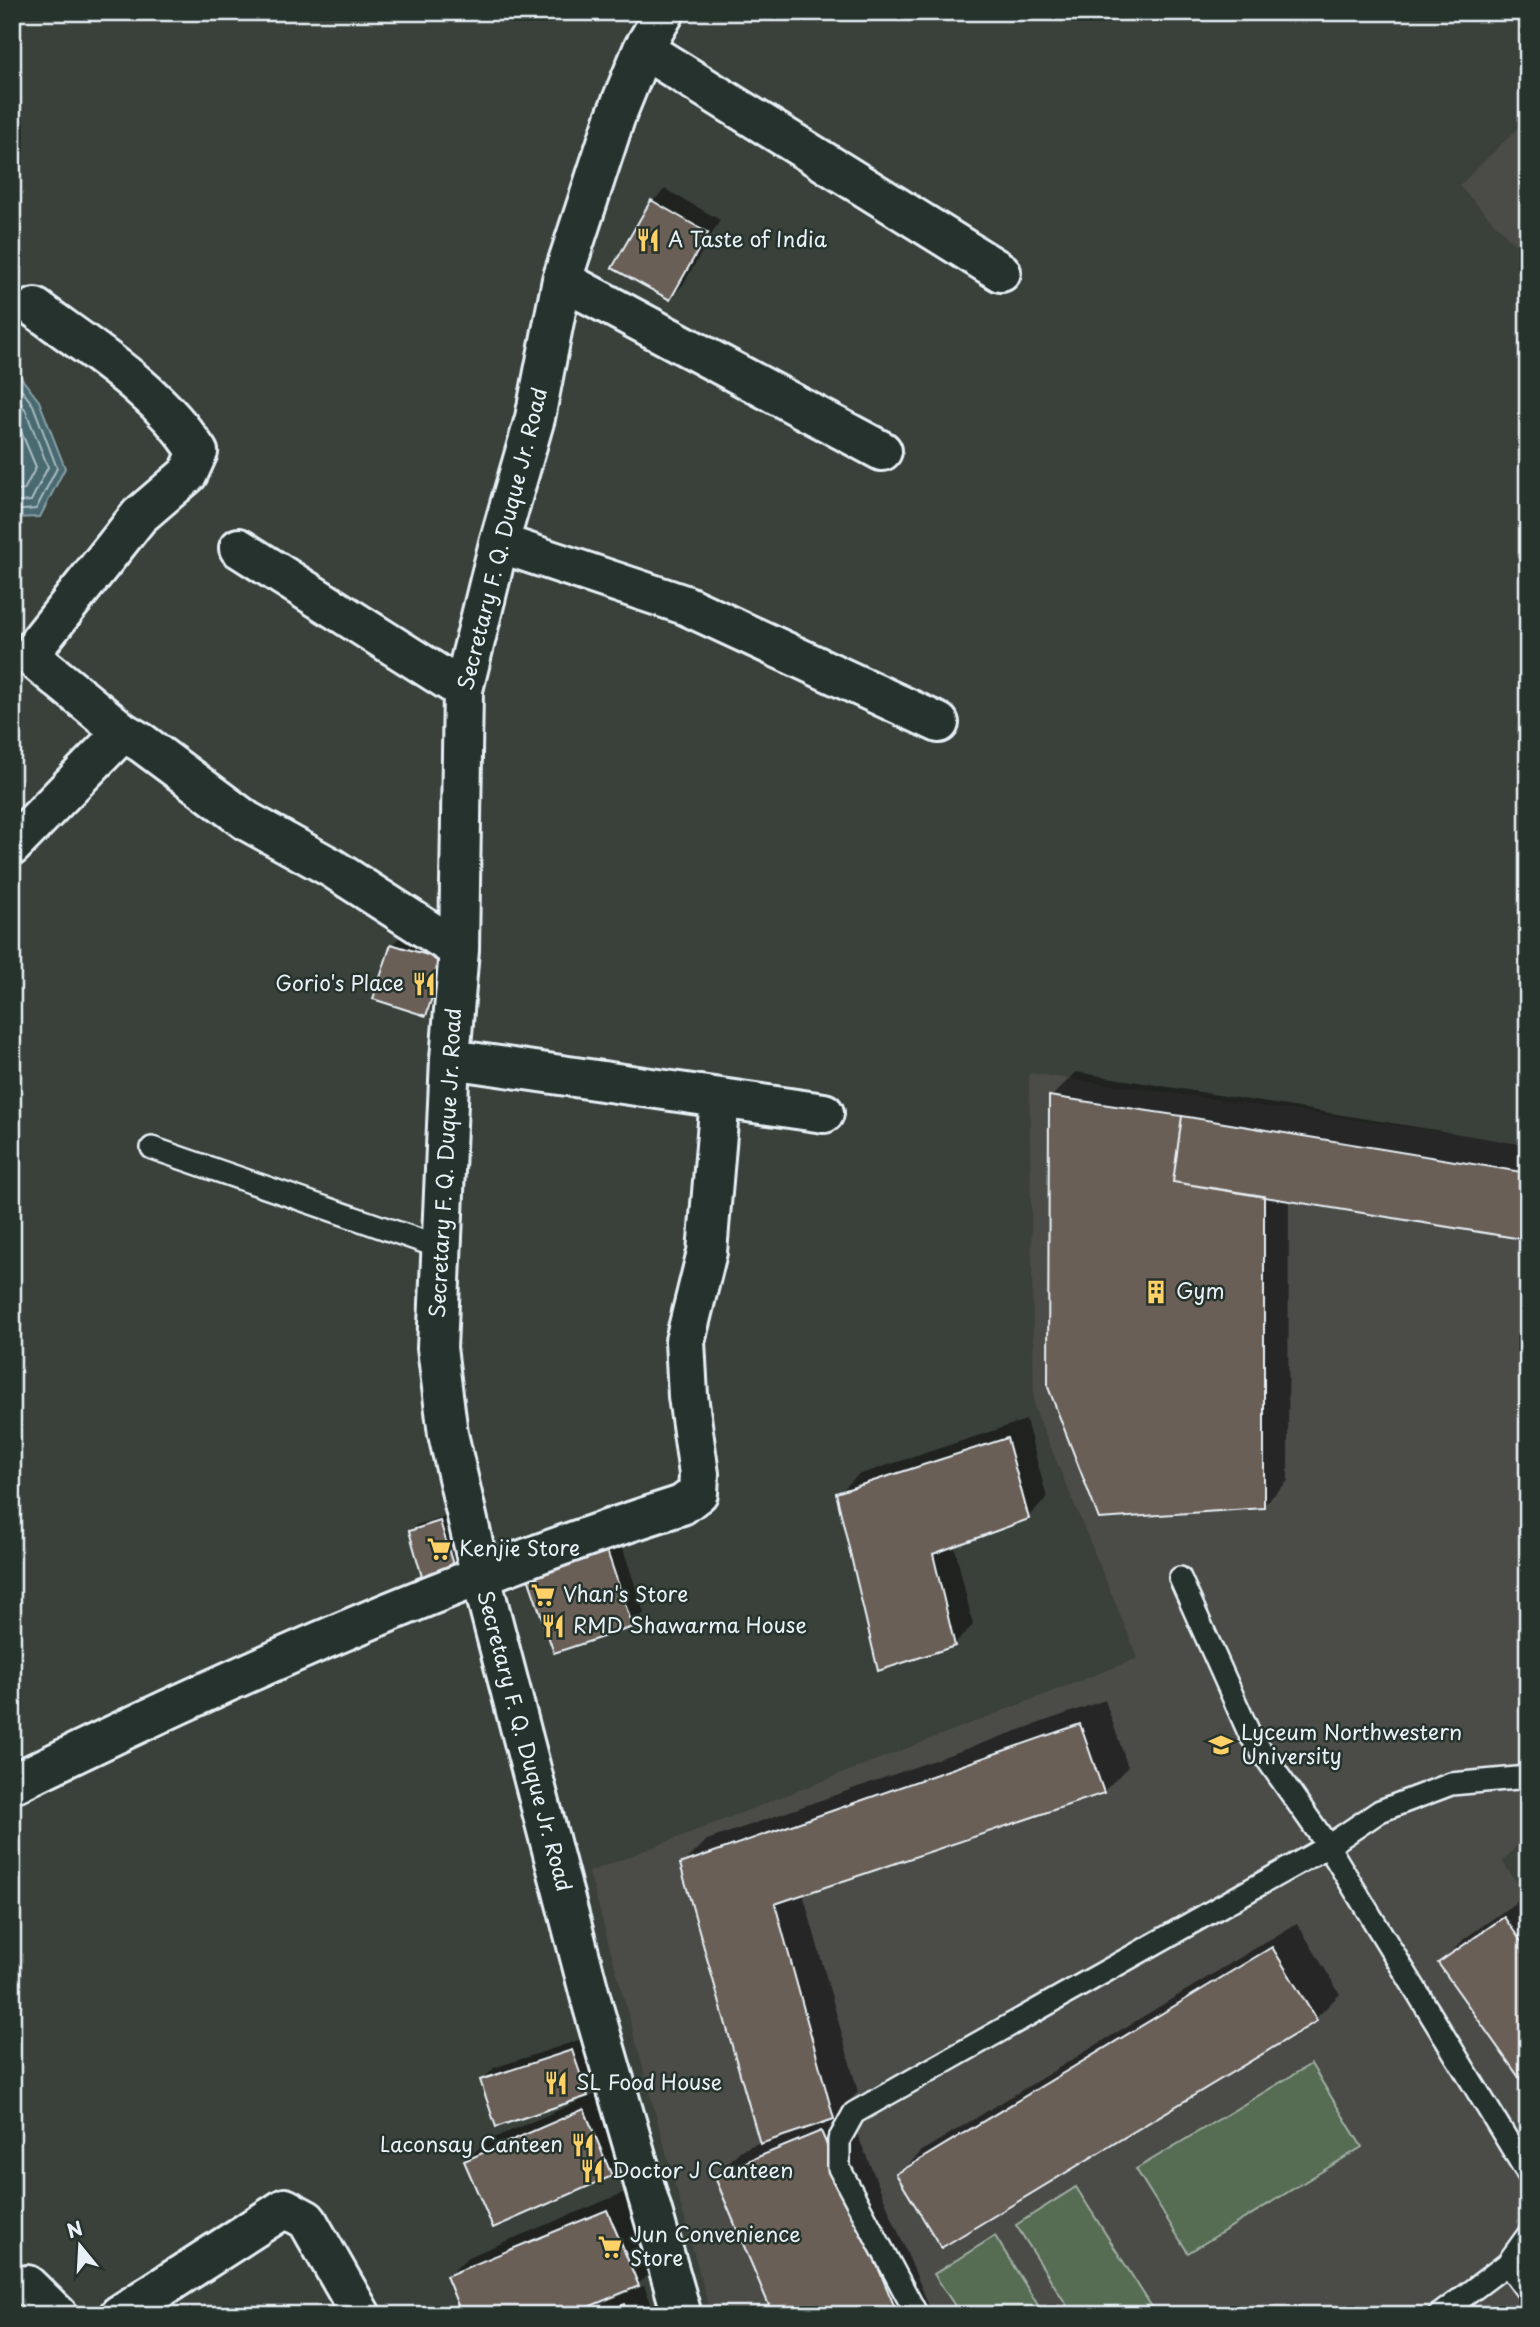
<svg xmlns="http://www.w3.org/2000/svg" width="1540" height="2327" font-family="'Playpen Sans',sans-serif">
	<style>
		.built { fill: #4b4c47 }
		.green { fill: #566d52; stroke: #9fafa5; stroke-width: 2 }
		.water { fill: #4a6a71; stroke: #89a0a7; stroke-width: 2 }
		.shadow { fill: #0007 }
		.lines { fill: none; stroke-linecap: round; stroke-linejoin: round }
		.shore { stroke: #a9bbc2; stroke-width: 2 }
		.building { fill: #6a5e57; stroke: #e8f1f8; stroke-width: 2 }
		.service-casing { stroke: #e8f1f8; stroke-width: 26 }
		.minor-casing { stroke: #e8f1f8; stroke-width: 44 }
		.service { stroke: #26332d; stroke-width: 21 }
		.minor { stroke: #26332d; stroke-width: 38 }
		.labels { text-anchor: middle; stroke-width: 5; stroke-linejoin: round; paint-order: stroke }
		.poi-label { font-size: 21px; fill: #e8f1f8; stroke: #26332d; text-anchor: start }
		.street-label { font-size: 21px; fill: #e8f1f8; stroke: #26332d }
	</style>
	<rect width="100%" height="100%" fill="#3a403a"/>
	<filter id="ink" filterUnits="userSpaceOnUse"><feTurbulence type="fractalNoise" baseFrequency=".0143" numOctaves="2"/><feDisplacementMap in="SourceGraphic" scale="14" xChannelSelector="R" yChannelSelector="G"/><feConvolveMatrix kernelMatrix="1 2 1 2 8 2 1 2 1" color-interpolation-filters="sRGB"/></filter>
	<g filter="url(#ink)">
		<!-- built -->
		<path class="built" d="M1528 118V258L1459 186Z
			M1029 1073 1528 1144V1832L1503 1862 1528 1899V2315H711L589 1872 1138 1658 1034 1407Z"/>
		<!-- green -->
		<path class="green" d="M1311 2064 1362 2147 1188 2253 1136 2169Z
			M1076 2187 1157 2315H1073L1016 2225Z
			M995 2236 1044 2315H961L934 2274Z"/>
		<!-- water -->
		<path class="water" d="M12 366 39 401 65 468 40 517 12 518Z"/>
		<!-- shadow -->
		<path class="shadow" d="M665 189 720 220 683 285 670 298 653 201Z
			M405 932 456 948 438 1001 426 1014 392 945Z
			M1076 1072 1528 1145V1238L1289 1199 1288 1481 1263 1506 1051 1097Z
			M1026 1420 1047 1498 1028 1517 954 1544 973 1625 954 1644 838 1494 858 1475Z
			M446 1516 459 1560 453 1566 411 1531 416 1525Z
			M617 1530 644 1613 632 1625 540 1556Z
			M1105 1700 1128 1767 1103 1792 803 1893 858 2092 845 2105 933 2315H775L716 2175 741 2150 761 2142 682 1865 707 1840Z
			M1528 1894V2087L1440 1963 1465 1938Z
			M1297 1923 1340 1994 1315 2019 899 2174 923 2150Z
			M585 2038 600 2082 587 2095 482 2081 494 2068Z
			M603 2091 631 2155 611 2174 494 2226 466 2161 485 2142Z
			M626 2192 657 2265 638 2284 448 2276 468 2257Z
			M644 2286 656 2315H575Z"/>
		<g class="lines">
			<!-- shore -->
			<path class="shore" d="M12 377 33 405 57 468 36 509 12 511
				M12 392 25 409 48 467 31 501 12 503
				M12 410 36 467 24 490 12 492"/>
		</g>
		<!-- building -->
		<path class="building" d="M651 200 708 233 670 300 612 268Z
			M391 944 444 960 426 1016 373 999Z
			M1049 1096 1182 1116 1173 1182 1264 1196V1508L1099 1519 1048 1387Z
			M1182 1116 1528 1173V1240L1173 1182Z
			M1007 1438 1029 1519 933 1554 955 1646 878 1671 836 1493Z
			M440 1521 454 1568 422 1577 409 1531Z
			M604 1542 633 1627 554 1653 525 1569Z
			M1080 1724 1104 1793 775 1904 834 2119 760 2144 680 1864Z
			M1504 1917 1528 1951V2090L1438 1963Z
			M1272 1947 1317 2021 941 2248 896 2174Z
			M572 2050 588 2096 496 2127 480 2080Z
			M584 2109 612 2176 493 2228 464 2161Z
			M821 2131 898 2315H773L714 2175Z
			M607 2210 639 2286 569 2315H462L446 2276Z
			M625 2304 629 2315H599Z"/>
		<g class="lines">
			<!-- service casing -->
			<g class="service-casing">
				<path id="service" d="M12 648 35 660
					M152 1148 439 1247
					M1180 1578 1250 1735 1328 1846 1528 2174
					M1507 2264 1528 2292
					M917 2315 839 2168V2140L854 2113 1328 1846 1380 1811 1451 1784 1528 1777
					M1439 2315 1507 2264 1528 2235"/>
			</g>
			<!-- minor casing -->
			<g class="minor-casing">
				<path id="minor" d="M665 12 643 49 615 118 562 280 535 418 499 543 463 690 459 950 450 1059 437 1348 448 1434 480 1573 593 2007 682 2315
					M643 49 1001 272
					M562 280 882 451
					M35 308C93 351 158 390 198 452L188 474 139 516 39 642 35 660 123 732
					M499 543 685 605 939 723
					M239 548 463 690
					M12 846 123 732 142 743 247 821 332 868 459 950
					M450 1059 824 1113
					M12 1784C230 1677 451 1578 682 1505L698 1493 699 1474 688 1396 685 1341 707 1252 720 1098
					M27 2285 58 2315
					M119 2315 285 2208 307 2220 361 2315"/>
			</g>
			<!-- service -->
			<use href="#service" class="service"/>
			<!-- minor -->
			<use href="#minor" class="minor"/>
		</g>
	</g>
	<!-- icons -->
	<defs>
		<g id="restaurant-bare" transform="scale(1.89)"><path d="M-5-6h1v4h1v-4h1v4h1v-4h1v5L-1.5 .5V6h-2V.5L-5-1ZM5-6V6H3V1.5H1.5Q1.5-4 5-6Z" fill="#ffd166" stroke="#26332d" stroke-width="2.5" paint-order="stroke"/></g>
		<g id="building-bare" transform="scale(1.89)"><path d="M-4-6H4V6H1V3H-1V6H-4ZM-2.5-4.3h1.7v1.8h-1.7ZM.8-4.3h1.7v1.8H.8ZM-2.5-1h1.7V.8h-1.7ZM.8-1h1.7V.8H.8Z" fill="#ffd166" stroke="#26332d" stroke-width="2.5" paint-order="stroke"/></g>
		<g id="supermarket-bare" transform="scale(1.89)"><path d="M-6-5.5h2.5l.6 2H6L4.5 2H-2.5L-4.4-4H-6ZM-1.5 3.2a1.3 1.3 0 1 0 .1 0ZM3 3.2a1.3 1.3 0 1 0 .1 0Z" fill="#ffd166" stroke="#26332d" stroke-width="2.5" paint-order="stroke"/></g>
		<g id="university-bare" transform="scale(1.89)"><path d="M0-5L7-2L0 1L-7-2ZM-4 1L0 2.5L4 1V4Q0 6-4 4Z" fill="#ffd166" stroke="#26332d" stroke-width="2.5" paint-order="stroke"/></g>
	</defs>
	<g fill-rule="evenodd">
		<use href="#restaurant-bare" x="648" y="240"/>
		<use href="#restaurant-bare" x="424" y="984"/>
		<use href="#building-bare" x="1156" y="1292"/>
		<use href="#supermarket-bare" x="439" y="1549"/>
		<use href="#supermarket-bare" x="543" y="1595"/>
		<use href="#restaurant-bare" x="553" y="1626"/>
		<use href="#university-bare" x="1221" y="1745"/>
		<use href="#restaurant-bare" x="556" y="2083"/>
		<use href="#restaurant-bare" x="583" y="2145"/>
		<use href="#restaurant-bare" x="592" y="2171"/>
		<use href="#supermarket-bare" x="610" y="2247"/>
	</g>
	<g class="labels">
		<!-- poi labels -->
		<g class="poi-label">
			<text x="668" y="247">A Taste of India</text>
			<text x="404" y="991" text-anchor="end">Gorio's Place</text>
			<text x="1176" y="1299">Gym</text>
			<text x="459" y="1556">Kenjie Store</text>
			<text x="563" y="1602">Vhan's Store</text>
			<text x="573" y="1633">RMD Shawarma House</text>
			<text x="1241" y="1740">Lyceum Northwestern<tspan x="1241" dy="24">University</tspan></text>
			<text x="576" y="2090">SL Food House</text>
			<text x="563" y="2152" text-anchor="end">Laconsay Canteen</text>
			<text x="612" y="2178">Doctor J Canteen</text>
			<text x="630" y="2242">Jun Convenience<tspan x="630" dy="24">Store</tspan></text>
		</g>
		<!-- street labels -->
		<g class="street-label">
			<text transform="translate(503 539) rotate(-76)" y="7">Secretary F. Q. Duque Jr. Road</text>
			<text transform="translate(446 1163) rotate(-87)" y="7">Secretary F. Q. Duque Jr. Road</text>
			<text transform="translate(524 1741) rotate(75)" y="7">Secretary F. Q. Duque Jr. Road</text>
		</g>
	</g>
	<!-- margin -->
	<rect width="1540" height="2327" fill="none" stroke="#26332d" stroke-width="42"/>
	<rect x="21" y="21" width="1498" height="2285" fill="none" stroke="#e8f1f8" stroke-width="2.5" filter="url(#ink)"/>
	<!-- north arrow -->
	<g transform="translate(80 2246) rotate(342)" stroke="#26332d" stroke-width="5" paint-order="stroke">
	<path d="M0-5L12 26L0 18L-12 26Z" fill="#e8f1f8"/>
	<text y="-10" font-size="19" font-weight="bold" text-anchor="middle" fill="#e8f1f8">N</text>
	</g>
</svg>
